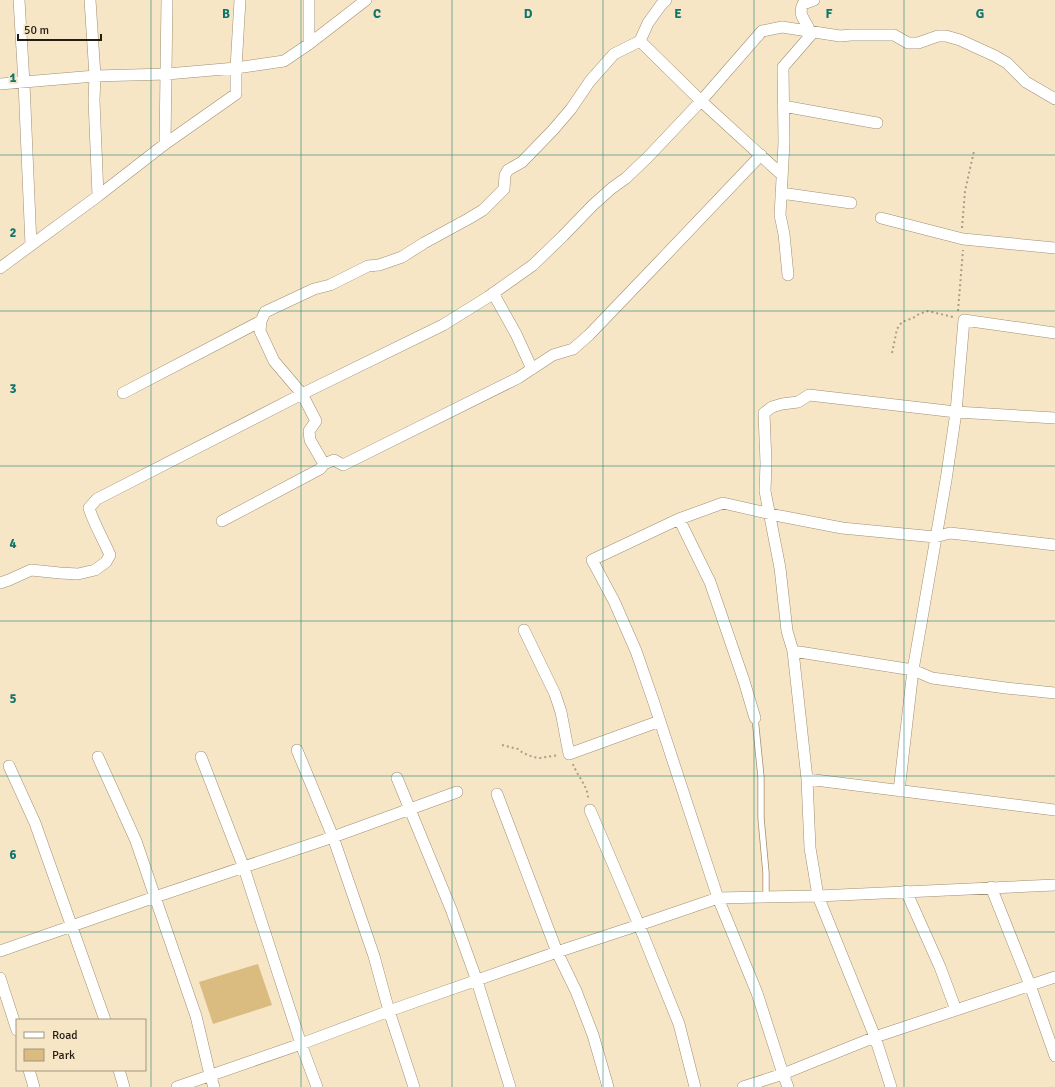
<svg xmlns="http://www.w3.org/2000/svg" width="1055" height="1087" font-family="Signika,sans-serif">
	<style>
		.green { fill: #dabb80 }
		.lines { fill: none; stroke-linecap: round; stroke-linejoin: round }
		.lane-casing { stroke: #9f8f72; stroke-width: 7 }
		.street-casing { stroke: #9f8f72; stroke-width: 12 }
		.path { stroke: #ab9e85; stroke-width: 2; stroke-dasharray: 2 3; stroke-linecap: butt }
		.lane { stroke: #fff; stroke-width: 5.5 }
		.street { stroke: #fff; stroke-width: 11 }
		.grid { fill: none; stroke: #0f766e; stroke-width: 1; stroke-opacity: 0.55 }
		.grid-label { font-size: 13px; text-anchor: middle; font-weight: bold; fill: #0f766e; stroke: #f7e6c6; stroke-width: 4; stroke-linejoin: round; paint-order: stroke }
	</style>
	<rect width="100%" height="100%" fill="#f7e6c6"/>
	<!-- green -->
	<path class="green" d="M258 964 272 1005 213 1024 199 982Z"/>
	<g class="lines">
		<!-- lane casing -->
		<g class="lane-casing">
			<path id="lane" d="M755 718 761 777V818L766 873V897"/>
		</g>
		<!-- street casing -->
		<g class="street-casing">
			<path id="street" d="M19 0 24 83 31 245
				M90 0 95 76 94 100 98 196
				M640 41 701 101 782 175
				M309 44V0
				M0 84 95 76 167 74 236 68 284 61 309 44 366 0
				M783 106 877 123
				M165 144 167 0
				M781 193 851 203
				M881 218 963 239 1055 248
				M0 268 98 196 165 144 236 94V68L240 0
				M788 275 784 234 780 215 784 143 783 67 810 36C811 23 796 18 803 4L814 0
				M493 293 516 334 532 369
				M261 321 260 331 274 361 302 394 316 421 309 431 310 440 324 464
				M123 393 261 321 265 312 314 289 330 285 368 266 379 265 402 257 424 243 468 219 483 210 504 189 505 175 508 170 522 162 553 130 571 109 590 81 614 54 640 41 648 23 661 5 666 0
				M679 519 710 582 744 681 755 718
				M222 521 320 469 324 464 334 460 343 465 518 378 553 355 573 349 589 335 660 261 761 155
				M0 583 9 580 31 570 60 573 78 574 95 570 106 562 110 555C103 539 94 524 89 508L97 499 302 394 443 325 488 297 533 265 563 236 593 205 612 188 626 178 648 157 701 101 762 31 782 27 840 36 851 35H894L908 43H918L938 36H946L960 40 995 56 1007 63 1026 82 1055 99
				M524 630 555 694 561 712 569 754 660 721
				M793 651 913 670 932 678 1006 688 1055 693
				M297 750 333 837 374 956 389 1011 414 1087
				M98 757 136 841 155 897 196 1016 210 1075 214 1087
				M201 757 244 868 301 1044 317 1087
				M9 766 35 823 105 1020
				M397 778 451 909 477 981 510 1087
				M807 779 1055 810
				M899 791 913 670 946 480 956 412 964 320 1055 333
				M497 794 557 952 576 991 593 1035 608 1087
				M590 810 639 925 679 1024 695 1087
				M991 887 1030 985 1055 1056
				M906 891 940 967 956 1010
				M0 951 155 897 333 837 457 792
				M0 978 17 1030
				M29 1070 34 1087
				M119 1070 124 1087
				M177 1087 301 1044 389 1011 557 952 639 925 718 898 818 896 1055 885
				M743 1087 783 1074 875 1037 1055 977
				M788 1087 783 1074 757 993 718 898 653 700 636 651 614 601 592 560 679 519 723 503 780 516 842 528 935 537 950 533 1055 545
				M891 1087 875 1037 818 896 810 848 807 779 793 651 787 631 780 568 765 491 766 463 764 413 772 407 782 404 798 402 809 395 956 412 1055 418"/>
		</g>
		<!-- path -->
		<path class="path" d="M962 228 965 191 974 151
			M958 311 963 250
			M892 353 897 329 902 322 913 318 919 314 928 311 953 317
			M502 745 518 749 523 753 533 757 540 758 559 755
			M573 764C577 776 589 787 588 800"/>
		<!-- lane -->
		<use href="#lane" class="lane"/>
		<!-- street -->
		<use href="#street" class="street"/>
	</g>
	<!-- grid -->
	<path class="grid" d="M151 0V1087M301 0V1087M452 0V1087M603 0V1087M754 0V1087M904 0V1087M0 155H1055M0 311H1055M0 466H1055M0 621H1055M0 776H1055M0 932H1055"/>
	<g class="grid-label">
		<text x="226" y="18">B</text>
		<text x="377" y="18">C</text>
		<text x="528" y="18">D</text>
		<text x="678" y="18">E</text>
		<text x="829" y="18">F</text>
		<text x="980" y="18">G</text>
		<text x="13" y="82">1</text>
		<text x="13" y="237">2</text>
		<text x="13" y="393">3</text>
		<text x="13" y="548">4</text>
		<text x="13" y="703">5</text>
		<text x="13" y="859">6</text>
	</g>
	<!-- legend -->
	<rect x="16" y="1019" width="130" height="52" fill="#f7e6c6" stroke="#a3967e"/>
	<rect x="24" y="1032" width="20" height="6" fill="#ffffff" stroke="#a3967e"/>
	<text x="52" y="1039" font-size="12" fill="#241e12">Road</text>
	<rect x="24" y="1049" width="20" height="12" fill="#dabb80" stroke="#a3967e"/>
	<text x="52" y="1059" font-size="12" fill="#241e12">Park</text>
	<!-- scale -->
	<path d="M18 34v6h83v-6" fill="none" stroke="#241e12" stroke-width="2"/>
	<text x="24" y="34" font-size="12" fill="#241e12" stroke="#f7e6c6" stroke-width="3" paint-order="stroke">50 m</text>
</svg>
